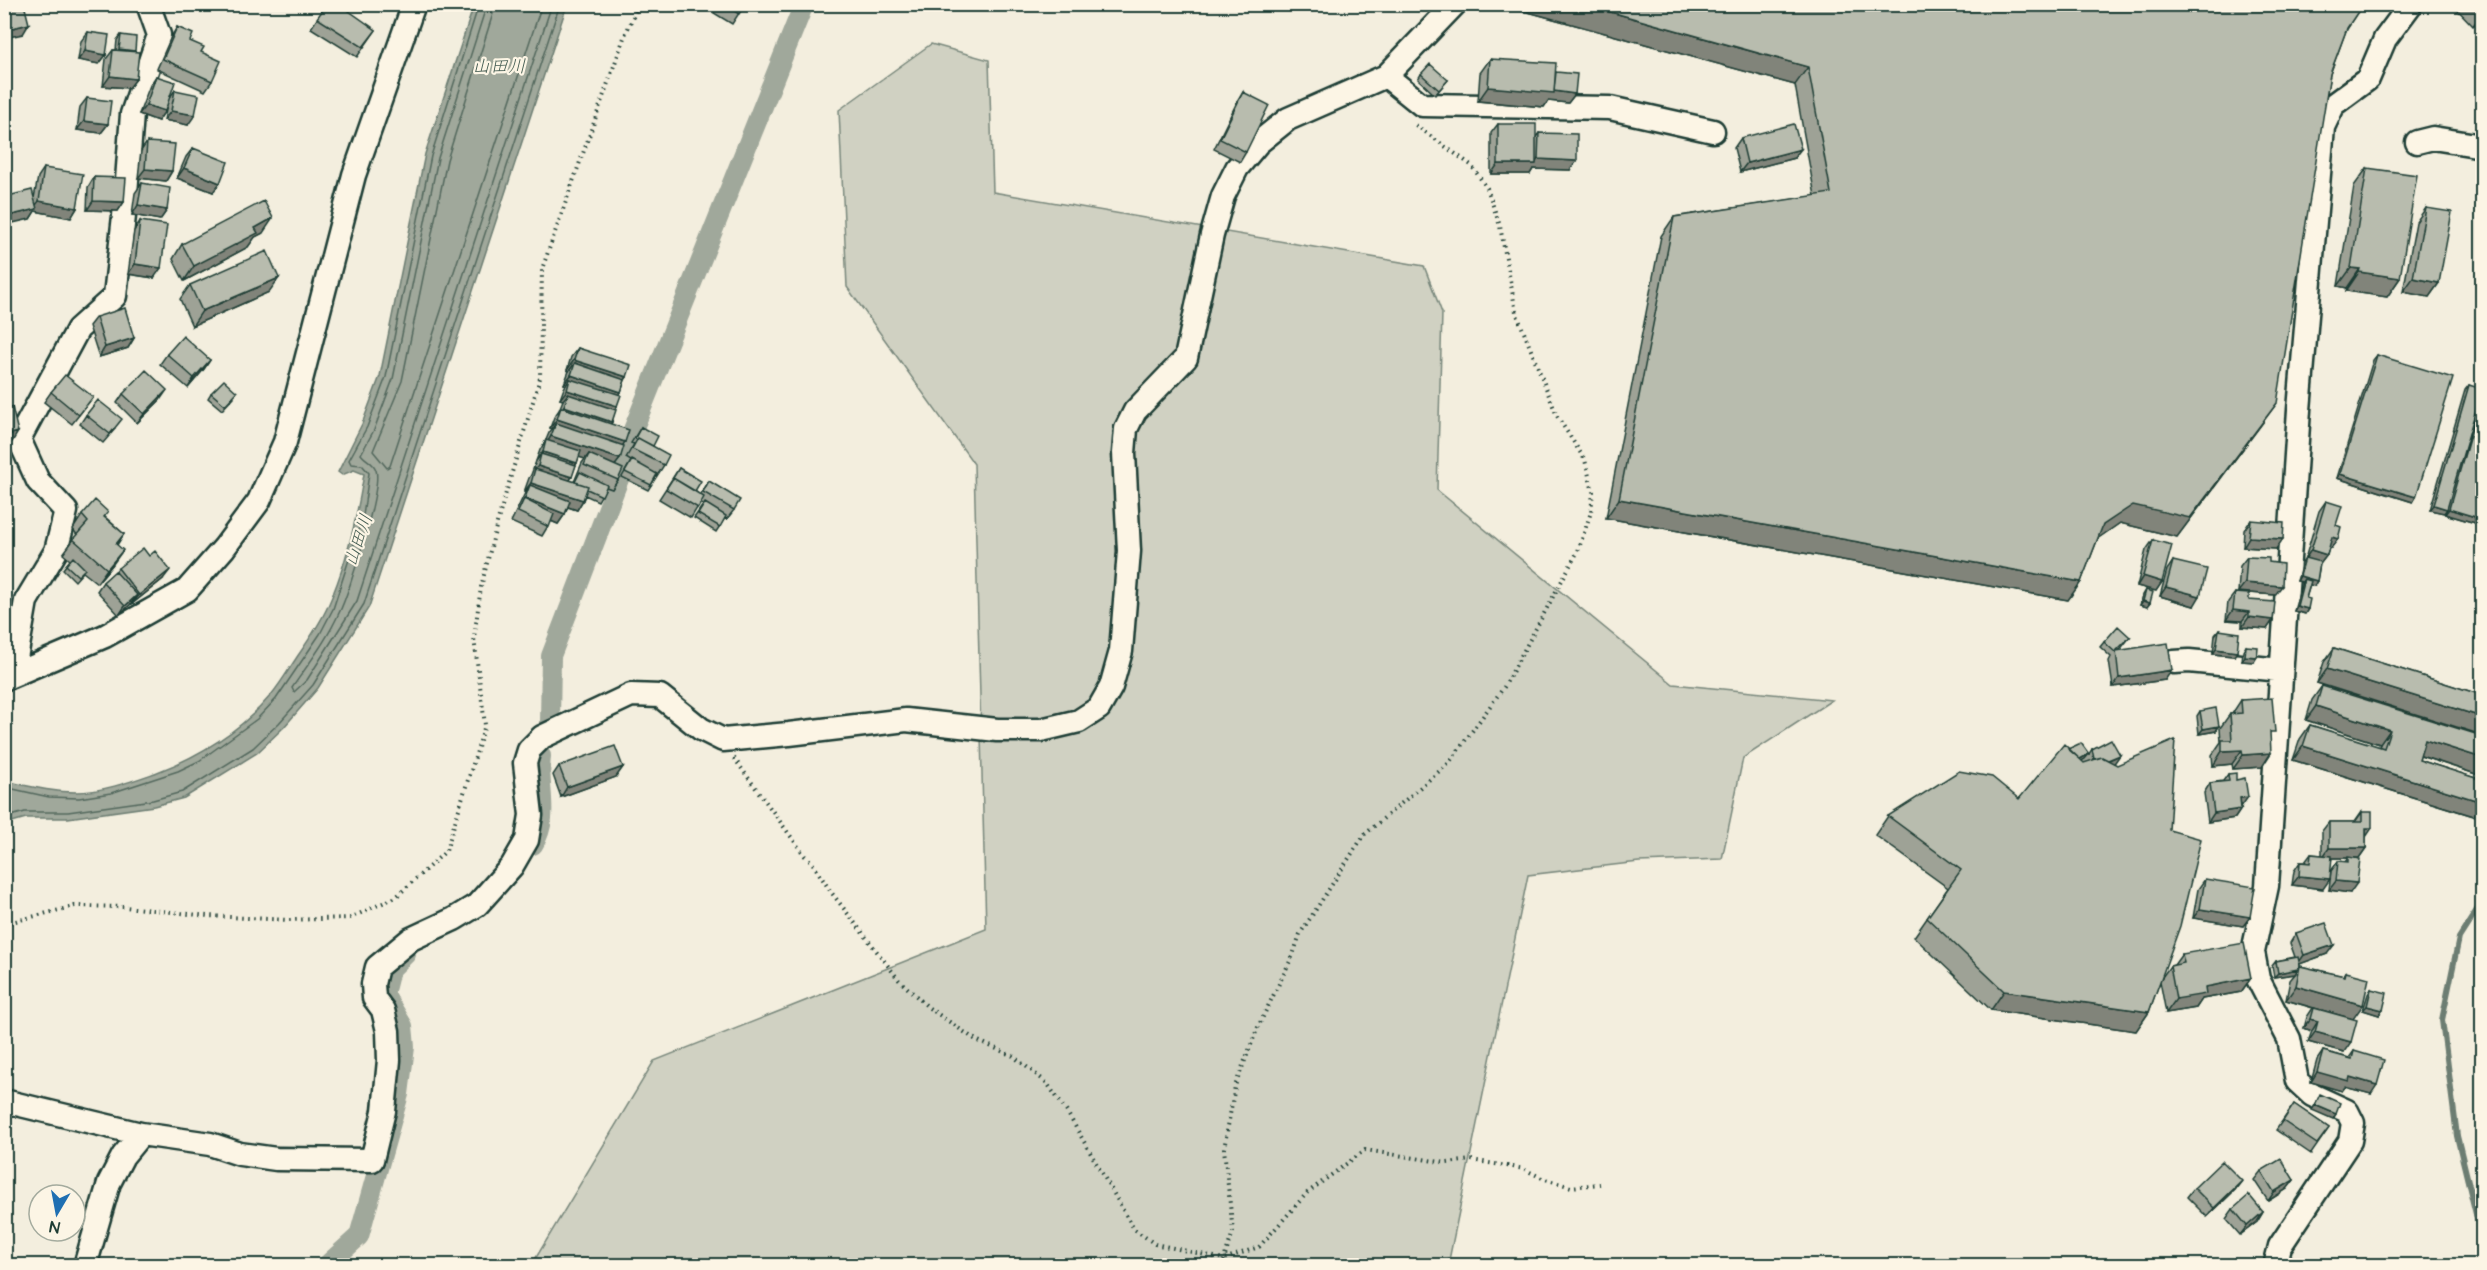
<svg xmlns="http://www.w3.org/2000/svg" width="2487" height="1270" font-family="'Architects Daughter','Klee One',sans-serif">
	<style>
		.green { fill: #d0d1c2; stroke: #78877b; stroke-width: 1.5 }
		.water { fill: #a0a89b; stroke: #6c7d72; stroke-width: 1.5 }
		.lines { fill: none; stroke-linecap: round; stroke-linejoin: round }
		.shore { stroke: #53685d; stroke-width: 1.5 }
		.stream { stroke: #6c7d72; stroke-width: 6 }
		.canal { stroke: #a0a89b; stroke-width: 20 }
		.minor-casing { stroke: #1f3d34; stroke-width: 27 }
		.path { stroke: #1f3d34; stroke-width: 4; stroke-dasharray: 1.5 4.5; stroke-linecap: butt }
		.minor { stroke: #fcf5e5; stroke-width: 22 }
		.wall { fill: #9ea296; stroke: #1f3d34; stroke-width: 1.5; fill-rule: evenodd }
		.shaded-wall { fill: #81847a; stroke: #1f3d34; stroke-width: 1.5 }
		.building { fill: #b8bcae; stroke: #1f3d34; stroke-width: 1.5 }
		.labels { text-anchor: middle; stroke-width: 4.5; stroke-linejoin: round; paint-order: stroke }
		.water-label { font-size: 18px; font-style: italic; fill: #465d53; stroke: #fcf5e5 }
	</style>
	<rect width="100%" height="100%" fill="#f3eede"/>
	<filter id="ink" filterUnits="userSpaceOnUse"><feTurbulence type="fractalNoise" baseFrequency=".0167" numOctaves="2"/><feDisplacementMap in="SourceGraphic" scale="12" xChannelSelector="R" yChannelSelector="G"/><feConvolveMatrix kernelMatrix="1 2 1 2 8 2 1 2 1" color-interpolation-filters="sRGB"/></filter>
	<g filter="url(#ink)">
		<!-- green -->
		<path class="green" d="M931 44 989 60 993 192 1424 266 1442 313 1437 490 1673 684 1832 700 1743 758 1722 859 1639 862 1528 875 1448 1265 531 1266 654 1061 986 929 974 464 847 287 839 110Z"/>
		<!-- water -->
		<path class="water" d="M474 5H567L369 607 318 688 284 727 257 753 184 798 154 806 68 818H26L5 824V781C29 786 51 792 76 792 102 792 132 781 155 773 198 757 242 730 271 695 281 683 289 669 297 657 308 641 320 624 328 606 346 566 357 517 364 474L354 470 342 475 338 472 362 424 380 376 425 154Z"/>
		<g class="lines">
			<!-- shore -->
			<path class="shore" d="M487 4 438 158 393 379 374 430 361 454C365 460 374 462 376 470 382 488 349 594 339 613 327 640 309 663 292 688L294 692 307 680 357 601 552 4
				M496 4 447 160 402 381 373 451 387 468 390 466 542 4
				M4 787 49 797 79 798 111 793 178 771 199 761 257 719 276 699 320 634 333 609 363 516 369 473 362 465 351 464 349 460 367 427 386 377 431 156 479 4
				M4 818 25 812H68L153 800 182 792 253 748 279 723 313 685 364 604 560 4"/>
			<!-- stream -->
			<path class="stream" d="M2482 902 2459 938 2442 1020 2457 1136 2482 1239"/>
			<!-- canal -->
			<path class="canal" d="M550 723 551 656 619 479 621 462 633 430 804 4
				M533 845C551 816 537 788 541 756
				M326 1266 359 1236 399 1094 405 1047 403 1026 384 994 390 970 406 954"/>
			<!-- minor casing -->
			<g class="minor-casing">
				<path id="minor" d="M1386 76 1422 105 1610 108 1713 131
					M2417 142 2433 138 2482 146
					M2174 662 2189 661 2281 670
					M13 675 26 601 56 551 66 511 38 481 19 439 78 329 115 296 125 207 132 114 159 35 148 4
					M4 679 105 636 187 590 224 548 259 501 285 442 354 175 414 4
					M4 1101 141 1134 210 1144 240 1154 276 1159 372 1160 384 1111 389 1060 388 1031 383 1010 374 998 373 984 377 967 411 939 454 919 477 905 512 866 527 840 531 815 525 763 529 750 542 737 631 695 660 696 701 729 723 740 789 734 906 720 997 730H1041L1079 721 1099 708 1111 687 1121 651 1129 551 1124 453 1126 429 1135 411 1186 358 1212 235 1223 196 1237 168 1258 143 1288 119 1386 76 1455 4
					M85 1266 109 1183 123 1156 141 1134
					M2275 1266 2280 1246 2350 1141 2353 1123 2347 1111 2312 1095 2297 1081 2289 1039 2258 979 2253 952 2267 886 2299 410 2323 127 2334 104 2368 79 2385 39 2411 4"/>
			</g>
			<!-- path -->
			<path class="path" d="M734 758 805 856 811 861 831 892 899 980 929 1008 976 1040 1013 1056 1047 1083 1067 1112 1134 1229 1155 1244 1224 1259 1259 1247 1307 1193 1365 1150 1447 1163 1471 1160 1524 1169 1542 1178 1571 1187 1600 1184
				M4 924 75 906 125 907 208 916 289 920 350 918 396 897 446 851 485 725 474 638 481 587 497 523 540 378 542 269 625 35 639 4
				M1220 1266 1224 1259 1233 1232 1224 1149 1235 1086 1258 1027 1293 955 1300 934 1364 835 1449 763 1504 687 1578 551 1591 512 1593 492 1585 460 1557 416 1516 312 1500 226 1487 188 1471 165 1414 124"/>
			<!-- minor -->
			<use href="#minor" class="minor"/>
		</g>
		<!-- wall -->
		<path class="wall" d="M327 4 376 30 357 57 311 28Z
			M719 4H745L732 24 714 13Z
			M1510 4H2363L2347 28 2330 74 2264 421 2177 537 2120 523 2098 538 2081 582 2068 600 1606 518 1661 236 1674 217 1815 196 1795 85 1517 9Z
			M2452 4H2482V18L2473 26Z
			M177 27 190 41 212 81 205 91 157 69 171 37Z
			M88 32 106 55 99 64 78 60 81 41Z
			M121 35 134 52 136 79 129 88 103 86 106 59 113 50H116L117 40Z
			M1490 59 1555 74 1556 72 1575 94 1568 103 1548 101 1544 107 1478 101 1480 73Z
			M1421 74 1448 80 1435 95 1418 79Z
			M156 76 170 97 175 90 188 125 164 120 167 105 165 111 158 121 139 114 150 85Z
			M1243 92 1246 152 1240 162 1214 149 1237 102Z
			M87 98 108 124 101 133 77 130 80 107Z
			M1498 124 1536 137 1539 133 1570 170 1533 169 1530 174H1491V133Z
			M1741 138 1794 158 1740 172 1734 148Z
			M147 142 172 171 166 181 138 178 141 151Z
			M193 148 213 192 177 178 186 157Z
			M44 168 77 208 71 218 35 211 30 219 38 177Z
			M2367 168 2400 278 2387 297 2346 291 2347 288 2338 286 2354 186Z
			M94 177 124 202 118 211 87 210 88 187Z
			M142 183 167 210 160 220 132 215 135 193Z
			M2426 208 2439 283 2429 297 2403 292 2416 222Z
			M140 221 154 278 128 274 134 231Z
			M263 233 255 237 248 247 184 281 173 259 182 244Z
			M190 285 269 292 192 326 180 299Z
			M96 317 134 338 128 348 99 357 89 326Z
			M578 348 627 377 625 380 621 392 619 395 617 406 615 410 612 422 611 424 623 445 620 459 615 465 618 480 612 489 606 487 598 501 585 495 583 500 577 510 568 507 565 514 558 524 551 521 542 536 511 522 525 493 524 492 529 478 531 475 540 450 546 440 549 433 552 429 550 428 554 417 559 410 563 400 560 399 564 388 566 385 564 384 569 371 567 370 571 357ZM579 457 585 459 582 463 574 482 570 480Z
			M167 354 210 360 204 369 188 388 160 364Z
			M2377 355 2416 497 2413 502 2337 478 2373 360Z
			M2469 385 2481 392 2482 391V525L2445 514 2447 509 2444 513 2430 510 2465 390Z
			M51 392 93 397 72 424 44 402Z
			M211 393 234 397 222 410 208 398Z
			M123 394 160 400 137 423 117 403Z
			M86 415 115 429 103 443 80 424Z
			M641 427 653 446 664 465 648 490 622 477 631 461 626 458 634 444 631 443Z
			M679 468 695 491 700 495 709 481 734 510 727 519 725 518 716 532 694 518 703 505 700 503 691 518 659 499Z
			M2326 501 2336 525 2338 539 2331 548H2329L2327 555 2320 564 2317 581 2314 586 2310 585 2306 598 2308 609 2305 614 2294 611 2302 582 2297 581 2302 563 2305 559 2319 511Z
			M82 515 105 517 124 534 117 545 113 564 97 583 83 572 75 581 63 569 70 560 63 554 77 535 73 529Z
			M2251 520 2276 549 2243 547 2244 530Z
			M2153 540 2162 582 2156 591 2137 586 2146 550Z
			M2247 557 2269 562 2275 595 2238 592 2240 566Z
			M2173 561 2194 606 2160 596 2167 570Z
			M118 568 163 579 132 604 131 603 119 615 97 591 103 582 115 572Z
			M2146 590 2150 603 2147 607 2140 605 2143 595Z
			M2235 593 2249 600 2273 620 2267 629 2242 627V621L2226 620 2228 602Z
			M2219 630 2234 656 2213 654 2215 635Z
			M2130 637 2119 651 2165 680 2113 687 2109 661 2111 657 2100 647 2104 642Z
			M2246 646 2254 662 2242 661 2243 651Z
			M2334 648 2482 695V735L2317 683 2324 662Z
			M2322 686 2482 776 2420 756 2419 760 2482 780V804L2474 816 2293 760 2300 739 2310 725 2379 747 2380 744 2306 720 2312 700Z
			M2241 700 2270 738 2262 767 2233 769 2232 764 2213 766 2212 755 2221 742 2220 728 2230 714H2232Z
			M2200 711 2219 726 2216 731 2199 734 2197 716Z
			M2068 749 2089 754 2092 749 2114 763 2160 980 2170 966 2174 965 2182 954 2251 978 2241 992 2202 999 2196 1008 2166 1013 2160 981 2149 1012 2136 1031 1991 1010 1914 937 1948 888 1875 835 1888 816 2019 799Z
			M559 766 623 767 616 777 561 797 553 775Z
			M2228 774 2241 809 2235 818 2208 822 2204 793 2210 783 2223 781Z
			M2362 812 2366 837V848L2359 858H2350V893L2329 890 2331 871 2338 861 2345 862 2348 858H2332L2323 889 2292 885 2294 871 2300 862H2305L2311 854 2322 855V831L2329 822H2355Z
			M2205 879 2250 917 2243 926 2193 918 2198 889Z
			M2296 933 2327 954 2299 964 2300 966 2343 976 2346 972 2353 1019 2344 1052 2308 1042 2312 1031 2304 1028 2307 1017 2313 1008 2286 1000 2290 980 2295 974 2274 977 2272 966 2276 961 2295 957 2290 943Z
			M2371 989 2379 1015 2363 1010 2368 994Z
			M2323 1051 2349 1058 2354 1051 2371 1094 2345 1087 2342 1091 2311 1082 2317 1060Z
			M2294 1104 2329 1128 2311 1154 2276 1130Z
			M2261 1171 2294 1180 2287 1189 2268 1201 2254 1180Z
			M2194 1188 2235 1190 2207 1217 2187 1197Z
			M2233 1209 2263 1212 2257 1222 2240 1235 2226 1219Z"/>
		<!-- shaded-wall -->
		<path class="shaded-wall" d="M1520 4H1582L1808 67 1795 85 1517 9Z
			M2482 13V18L2473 26Z
			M29 24 23 34 4 38V30Z
			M85 51 106 55 99 64 78 60Z
			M110 76 136 79 129 88 103 86Z
			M1488 87 1554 91 1575 94 1568 103 1548 101 1544 107 1478 101Z
			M146 105 165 111 158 121 139 114Z
			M171 111 195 115 188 125 164 120Z
			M84 121 108 124 101 133 77 130Z
			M1801 149 1794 158 1740 172 1747 163Z
			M1538 159 1577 161 1570 170 1533 169 1530 174H1491L1498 164H1535Z
			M184 168 220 183 213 192 177 178Z
			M145 169 172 171 166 181 138 178Z
			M39 201 77 208 71 218 35 211 30 219 4 225V217L32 210Z
			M93 201 124 202 118 211 87 210Z
			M138 205 167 210 160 220 132 215Z
			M273 218 263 233 255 237 248 247 184 281 194 266 255 228Z
			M135 264 161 268 154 278 128 274Z
			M2351 268 2360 269 2347 288 2338 286Z
			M2359 272 2400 278 2387 297 2346 291Z
			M279 278 269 292 192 326 202 311Z
			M2413 278 2439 283 2429 297 2403 292Z
			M134 338 128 348 99 357 105 347Z
			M210 360 204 369 188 388 194 378Z
			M574 360 627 377 620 386 575 363 569 371 567 370Z
			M571 375 621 392 615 401 570 379 566 385 564 384Z
			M167 390 160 400 137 423 144 414Z
			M567 390 617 406 611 416 568 394 563 400 560 399Z
			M2277 403 2177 537 2120 523 2090 544 2103 525Z
			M564 406 612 422 605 431 559 413Z
			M557 419 625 442 619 451 556 423 552 429 550 428Z
			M18 432 12 442 4 444V436Z
			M551 436 620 459 613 468 589 454 585 459 545 446Z
			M543 452 577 463 571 473 541 454 536 461Z
			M538 466 572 477 565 487 535 469Z
			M2340 474 2416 497 2413 502 2337 478Z
			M531 483 583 500 577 510 527 493 530 485 525 493 524 492Z
			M525 498 565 514 558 524 520 508Z
			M1619 499 2081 582 2068 600 1606 518Z
			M2434 505 2447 509 2444 513 2430 510Z
			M2449 509 2482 519V525L2445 514Z
			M2249 537 2283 539 2276 549 2243 547Z
			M2332 537 2338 539 2331 548 2326 547Z
			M123 550 113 564 97 583 107 569Z
			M2311 550 2327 555 2320 564 2305 559Z
			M170 570 163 579 132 604 139 595Z
			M2143 576 2162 582 2156 591 2137 586Z
			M2300 576 2317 581 2314 586 2303 583 2304 579 2302 582 2297 581Z
			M2245 583 2282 586 2275 595 2238 592Z
			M2166 587 2200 596 2194 606 2160 596Z
			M137 595 130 605 119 615 125 606Z
			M2143 601 2150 603 2147 607 2140 605Z
			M2297 606 2308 609 2305 614 2294 611Z
			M2233 610 2249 612 2242 621 2226 620Z
			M2249 617 2273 620 2267 629 2242 627Z
			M2216 649 2237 652 2234 656 2213 654Z
			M2245 656 2257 657 2254 662 2242 661Z
			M2327 669 2482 717V735L2317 683Z
			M2172 670 2165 680 2113 687 2119 678Z
			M2316 706 2390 730 2380 744 2306 720Z
			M2219 726 2216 731 2199 734 2203 729Z
			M2425 740 2482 758V776L2415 754Z
			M2303 746 2482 802V804L2474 816 2293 760Z
			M2242 750 2232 764 2213 766 2222 751Z
			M2271 753 2262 767 2233 769 2243 755Z
			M2089 754 2085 759 2061 773 2064 768Z
			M2120 755 2113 765 2096 766Z
			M623 767 616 777 561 797 567 787Z
			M2248 797 2241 807 2240 798Z
			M2241 809 2235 818 2208 822 2214 813Z
			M2366 828H2372L2366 837Z
			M2329 848H2366L2359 858H2322Z
			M2299 876 2330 879 2323 889 2292 885Z
			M2336 881 2357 883 2350 893 2329 890Z
			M2200 909 2250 917 2243 926 2193 918Z
			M2334 945 2327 954 2297 965 2304 955Z
			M2298 969 2295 974 2274 977 2278 973Z
			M2251 978 2241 992 2202 999 2196 1008 2166 1013 2176 999 2205 987Z
			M2296 986 2363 1005 2353 1019 2286 1000Z
			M2004 991 2149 1012 2136 1031 1991 1010Z
			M2367 1006 2383 1010 2379 1015 2363 1010Z
			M2311 1019 2318 1021 2312 1031 2304 1028Z
			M2315 1032 2351 1042 2344 1052 2308 1042Z
			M2317 1072 2350 1077 2377 1085 2371 1094 2345 1087 2342 1091 2311 1082Z
			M2315 1105 2336 1114 2333 1119 2312 1110Z
			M2294 1180 2287 1189 2268 1201 2274 1192Z
			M2242 1181 2235 1190 2207 1217 2214 1208Z
			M2263 1212 2257 1222 2240 1235 2247 1226Z"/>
		<!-- building -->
		<path class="building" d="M4 4H24L29 24 4 30Z
			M327 4H339L376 30 363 47 317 18Z
			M723 4H745L739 14Z
			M1582 4H2363L2347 28 2330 74 2277 403 2190 518 2133 505 2103 525 2081 582 1619 499 1674 217 1831 193 1808 67Z
			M2476 4H2482V11Z
			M177 27 193 34 190 41 204 47 201 52 221 61 212 81 163 59Z
			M88 32 109 35 106 55 85 51Z
			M121 35 136 37 135 51 119 49Z
			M113 50 139 52 136 79 110 76Z
			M1490 59 1556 63 1554 93 1488 87Z
			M1430 64 1448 80 1439 90 1421 74Z
			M1556 72 1577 74 1575 94 1554 91Z
			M156 76 175 82 165 111 146 105Z
			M175 90 199 95 195 115 171 111Z
			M1243 92 1269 105 1246 152 1220 139Z
			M87 98 111 101 108 124 84 121Z
			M1498 124H1536V164H1498Z
			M1794 124 1801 149 1747 163 1741 138Z
			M1539 133 1577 134V161L1538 159Z
			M147 142 175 144 172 171 145 169Z
			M193 148 228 162 220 183 184 168Z
			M44 168 83 174 77 208 39 201Z
			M2367 168 2417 175 2400 278 2359 272 2360 269 2351 268Z
			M94 177 126 178 124 202 93 201Z
			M142 183 170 188 167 210 138 205Z
			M32 190 37 209 4 217V197Z
			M264 201 273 218 255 228 258 233 194 266 182 244Z
			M2426 208 2452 212 2439 283 2413 278Z
			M140 221 167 225 161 268 135 264Z
			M267 251 279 278 202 311 190 285Z
			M125 308 134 338 105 347 96 317Z
			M183 336 210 360 194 378 167 354Z
			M578 348 631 365 627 377 574 360Z
			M2377 355 2453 378 2416 497 2340 474Z
			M575 363 625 380 621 392 571 375Z
			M146 370 167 390 144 414 123 394Z
			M65 375 93 397 79 415 51 392Z
			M570 379 621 395 617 406 567 390Z
			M224 380 237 392 225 405 211 393Z
			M2469 385 2482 389 2447 509 2434 505Z
			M2482 393V519L2449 509Z
			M568 394 616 410 612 422 564 406Z
			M98 400 122 419 110 434 86 415Z
			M12 407 18 432 4 436V408Z
			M561 407 629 430 625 442 557 419Z
			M556 423 624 446 620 459 551 436Z
			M641 427 658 436 653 446 638 438 637 440 635 438Z
			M638 438 669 455 664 465 632 449Z
			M546 440 581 451 577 463 543 452Z
			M541 454 576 465 572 477 538 466Z
			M589 454 623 469 618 480 584 465Z
			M632 460 657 474 651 485 625 472Z
			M679 468 701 481 695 491 673 478Z
			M535 469 588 486 583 500 531 483Z
			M580 472 607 485 602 496 587 489 588 486 575 482Z
			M673 478 704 497 698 508 666 489Z
			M709 481 740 500 734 510 703 492Z
			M530 485 570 501 565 514 525 498Z
			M524 499 554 514 549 527 518 512Z
			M95 500 108 512 104 517 124 534 116 544 123 550 107 569 73 539 88 522 82 515Z
			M2326 501 2342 506 2336 525 2341 527 2338 539 2332 537 2327 555 2311 550Z
			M705 503 726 516 720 527 698 514Z
			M2251 520 2284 523 2283 539 2249 537Z
			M2153 540 2172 545 2162 582 2143 576Z
			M143 548 149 556 155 551 170 570 139 595 118 568Z
			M73 557 85 569 78 576 66 565Z
			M2247 557 2269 558V562L2283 564 2282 586 2245 583Z
			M2305 558 2320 562 2317 581 2300 576Z
			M2173 561 2207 569 2200 596 2166 587Z
			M115 571 137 595 125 606 103 582Z
			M2304 579 2311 581 2306 598 2310 599 2308 609 2297 606Z
			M2146 590 2153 592 2150 603 2143 601Z
			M2235 593 2249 594V600L2275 602 2273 620 2249 617V612L2233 610Z
			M2118 626 2130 637 2115 652 2104 642Z
			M2219 630 2239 633 2237 652 2216 649Z
			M2168 643 2172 670 2119 678 2116 651Z
			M2246 646 2258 647 2257 657 2245 656Z
			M2334 648 2482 695V717L2327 669Z
			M2322 686 2482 736V758L2425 740 2419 760 2482 780V802L2303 746 2310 725 2384 748 2390 730 2316 706Z
			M2272 698 2275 732H2270L2271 753 2243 755 2242 750 2222 751V740H2232L2230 714 2242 713 2241 700Z
			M2216 708 2219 726 2203 729 2200 711Z
			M2111 739 2120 755 2108 760 2102 757 2094 759 2092 749Z
			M2175 740 2169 830 2201 839 2180 926 2149 1012 2004 991 1927 918 1961 870 1888 816 1959 771 1992 777 2019 799 2064 744 2084 763 2102 757 2117 765Z
			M2081 743 2089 754 2080 759 2068 749Z
			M615 746 623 767 567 787 559 766Z
			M2236 773V780L2245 778 2248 797 2240 798 2241 809 2214 813 2210 783 2229 781 2228 774Z
			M2362 812H2372V828H2366V848H2329V822H2362Z
			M2311 854 2332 856 2330 879 2299 876 2300 862 2310 863Z
			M2348 857 2360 859 2357 883 2336 881 2338 861 2348 862Z
			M2205 879 2255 887 2250 917 2200 909Z
			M2326 923 2334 945 2304 955 2296 933Z
			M2244 943 2251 978 2205 987 2206 994 2176 999 2170 966 2184 963 2182 954Z
			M2298 957 2300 966 2298 969 2278 973 2276 961Z
			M2300 966 2345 976 2346 972 2369 978 2363 1005 2296 986Z
			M2371 989 2387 993 2383 1010 2367 1006Z
			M2314 1008 2357 1020 2351 1042 2315 1032 2318 1021 2311 1019Z
			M2323 1051 2352 1059 2354 1051 2384 1060 2377 1085 2350 1077 2349 1081 2317 1072Z
			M2320 1094 2340 1103 2336 1114 2315 1105Z
			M2294 1104 2329 1128 2317 1144 2283 1121Z
			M2281 1159 2294 1180 2274 1192 2261 1171Z
			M2222 1161 2242 1181 2214 1208 2194 1188Z
			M2249 1195 2263 1212 2247 1226 2233 1209Z"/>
	</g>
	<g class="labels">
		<!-- water labels -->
		<g class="water-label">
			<text x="499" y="72">山田川</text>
			<text transform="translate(358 540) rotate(-71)" y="6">山田川</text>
		</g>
	</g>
	<!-- margin -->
	<rect width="2487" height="1270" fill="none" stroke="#fcf5e5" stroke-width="24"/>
	<rect x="12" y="12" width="2463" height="1246" fill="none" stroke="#1f3d34" stroke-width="2" filter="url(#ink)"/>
	<!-- north arrow -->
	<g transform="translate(57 1213) rotate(190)"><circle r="28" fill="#fcf5e5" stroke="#a4ab9e" stroke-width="1.5"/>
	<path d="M0-4.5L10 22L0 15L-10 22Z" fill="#1f6fb2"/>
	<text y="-9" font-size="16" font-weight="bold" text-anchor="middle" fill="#1f3d34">N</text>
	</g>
</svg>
